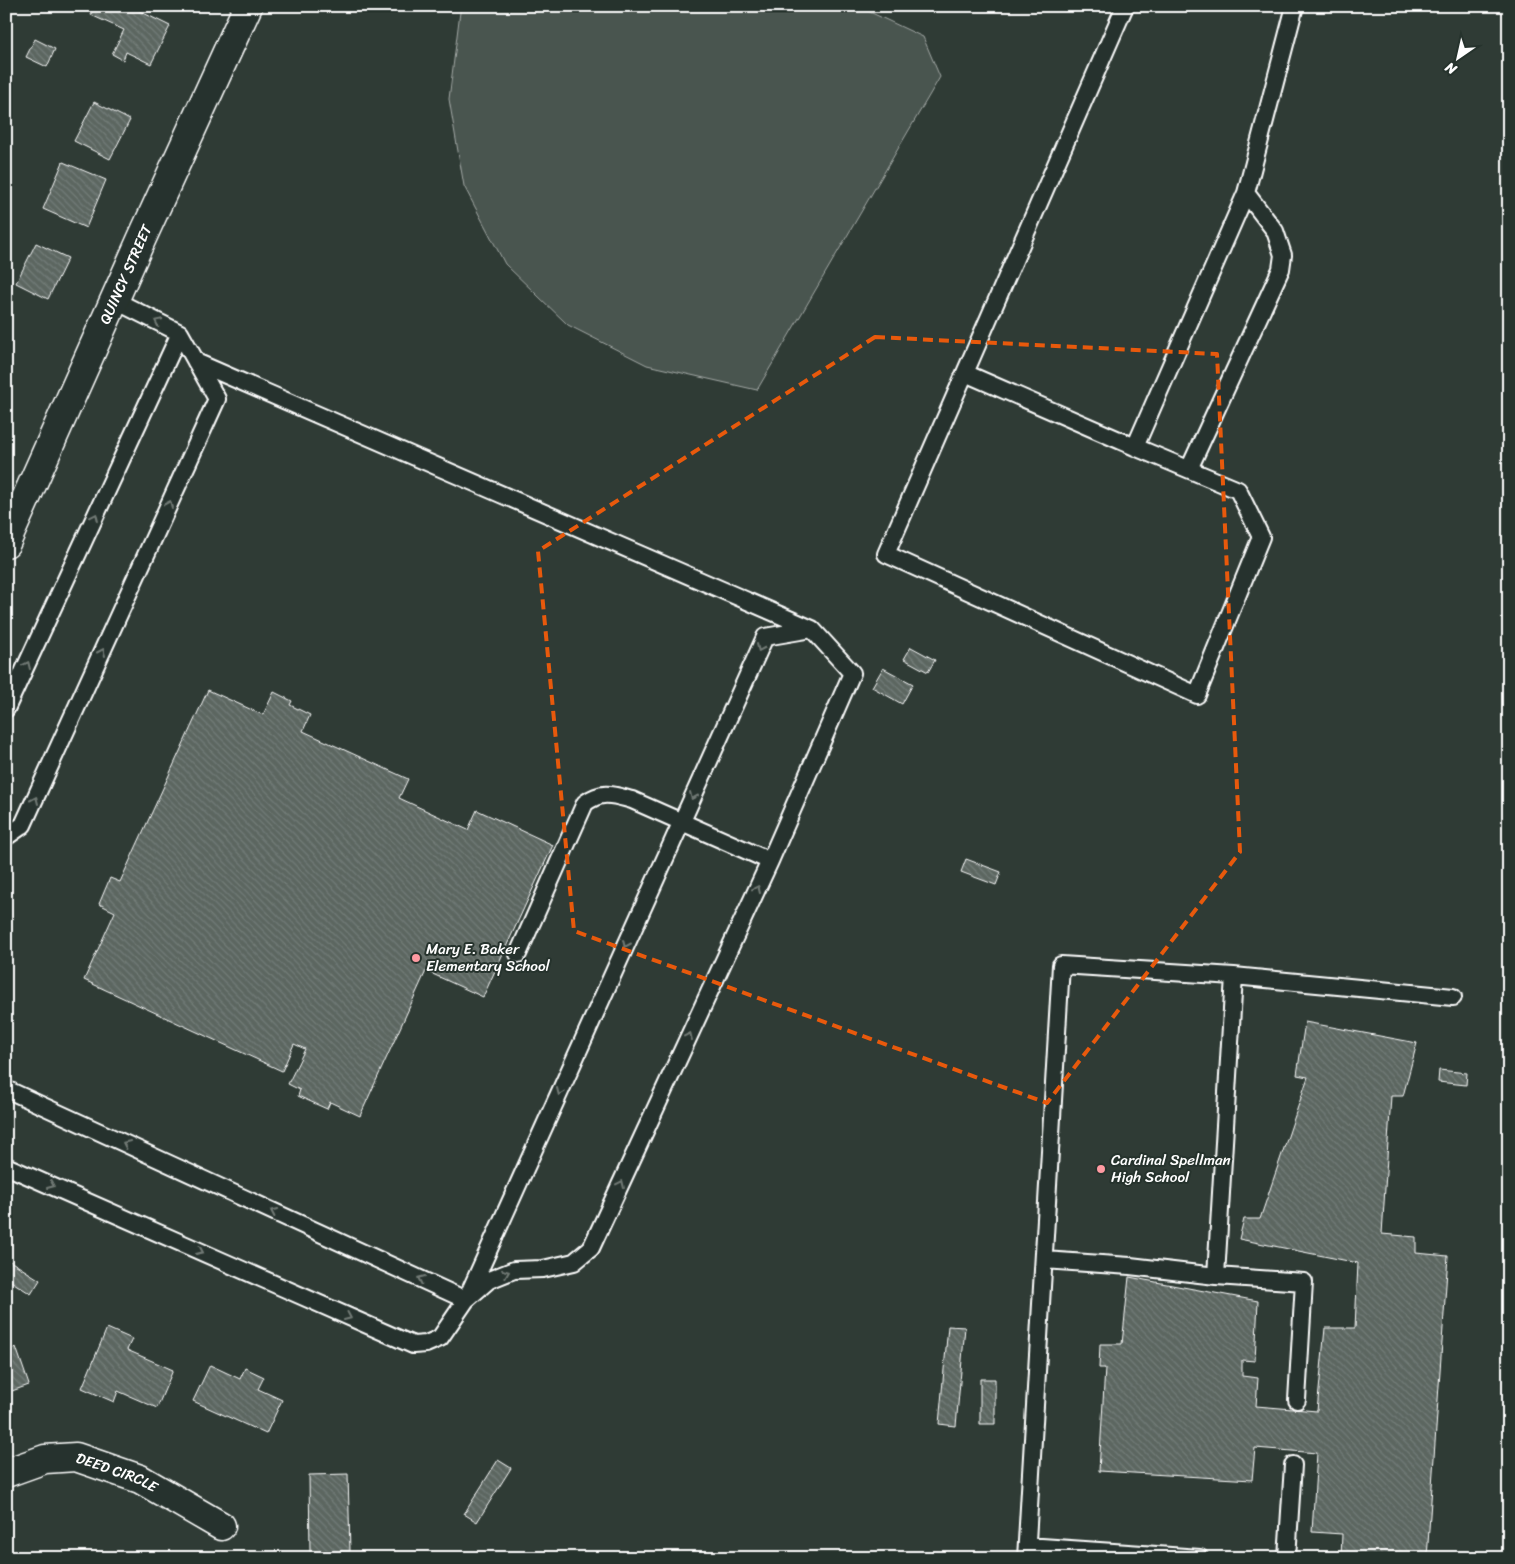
<svg xmlns="http://www.w3.org/2000/svg" width="1515" height="1564" font-family="Sriracha,sans-serif">
	<style>
		.pitch { fill: #4a544f; stroke: #a4aaa7 }
		.building { fill: url(#building-back-hatch); stroke: #fff }
		.lines { fill: none; stroke-linecap: round; stroke-linejoin: round }
		.service-casing { stroke: #fff; stroke-width: 20 }
		.minor-casing { stroke: #fff; stroke-width: 31 }
		.secondary-casing { stroke: #fff; stroke-width: 31 }
		.service { stroke: #26332d; stroke-width: 16 }
		.minor { stroke: #26332d; stroke-width: 28 }
		.secondary { stroke: #26332d; stroke-width: 28 }
		.oneway { stroke: #727a76 }
		.marked { fill: none; stroke: #e8590c; stroke-width: 4; stroke-dasharray: 10 6; stroke-linejoin: round }
		.poi-dot { fill: #ff9aa2; stroke: #26332d; stroke-width: 2 }
		.labels { text-anchor: middle; stroke-width: 4; stroke-linejoin: round; paint-order: stroke }
		.street-label { font-size: 15px; fill: #fff; stroke: #26332d }
		.poi-label { font-size: 15px; fill: #fff; stroke: #26332d; text-anchor: start }
	</style>
	<defs>
		<pattern id="building-back-hatch" width="6" height="6" patternUnits="userSpaceOnUse" patternTransform="scale(1.25)"><rect width="6" height="6" fill="#5b6661"/><path d="M-1 5l2 2M0 0l6 6M5-1l2 2" fill="none" stroke="#747d79"/></pattern>
	</defs>
	<rect width="100%" height="100%" fill="#2f3b35"/>
	<filter id="ink" filterUnits="userSpaceOnUse"><feTurbulence type="fractalNoise" baseFrequency=".02" numOctaves="2"/><feDisplacementMap in="SourceGraphic" scale="10" xChannelSelector="R" yChannelSelector="G"/><feConvolveMatrix kernelMatrix="1 2 1 2 8 2 1 2 1" color-interpolation-filters="sRGB"/></filter>
	<g filter="url(#ink)">
		<!-- pitch -->
		<path class="pitch" d="M463 6H857L923 37 940 77 757 390 647 365 568 325 505 264 464 186 449 99 460 12Z"/>
		<!-- building -->
		<path class="building" d="M95 6H129L170 26 151 64 126 52 123 60 112 54 124 30 91 15Z
			M35 39 55 49 47 67 26 57Z
			M94 102 130 120 110 159 74 141Z
			M63 162 106 180 86 228 43 209Z
			M36 243 68 258 48 299 16 283Z
			M911 647 935 660 928 672 904 659Z
			M883 668 913 684 902 704 872 687Z
			M208 690 263 715 274 692 292 701 290 705 310 715 303 731 408 779 399 798 468 830 477 810 553 845 483 997 426 971 360 1116 330 1102 327 1109 298 1096 300 1090 288 1084 305 1049 294 1044 282 1071 84 980 115 912 99 904 110 878 120 882Z
			M966 859 1001 872 996 885 961 872Z
			M1305 1022 1417 1043 1403 1096H1391L1382 1234 1416 1237V1253L1448 1256 1427 1558H1341L1342 1534 1312 1532 1317 1453 1255 1448 1252 1480 1099 1471 1105 1368H1099L1100 1344H1122L1129 1277 1258 1301 1255 1361 1242 1360V1376L1258 1378 1256 1406 1317 1411 1325 1328H1355L1358 1263 1239 1239 1244 1219H1260L1308 1077 1297 1075Z
			M1439 1070 1467 1073 1466 1085 1438 1082Z
			M10 1261 40 1280 31 1294 6 1278V1267Z
			M948 1326 965 1327 956 1426 939 1424Z
			M107 1328 132 1339 127 1350 173 1370 157 1408 118 1391 114 1402 82 1388Z
			M16 1347 29 1385 6 1393V1351Z
			M210 1365 240 1379 245 1368 264 1377 258 1389 282 1400 266 1434 193 1401Z
			M980 1379H995V1424H980Z
			M498 1460 511 1468 477 1522 464 1514Z
			M348 1474 350 1551 310 1552 309 1475Z"/>
		<g class="lines">
			<!-- service casing -->
			<g class="service-casing">
				<path id="service" d="M1125 6 886 554 1197 695 1261 537 1238 490 1135 447 1246 193 1295 6
					M196 362 812 629
					M965 373 1135 447
					M1189 469 1281 269 1283 255 1275 231 1246 193
					M6 709 180 333
					M6 837 23 825 217 399 180 333 114 300
					M518 954 585 803C603 790 613 795 632 800L770 861
					M1234 976 1453 997
					M6 1089 466 1300
					M6 1166 413 1345 426 1344 440 1338 466 1300 765 637 812 629 852 673 770 861 591 1248 574 1262 543 1269 514 1270 489 1280 466 1300
					M1044 1260 1130 1266 1216 1276
					M1027 1546 1200 1558
					M1026 1558 1061 965 1234 976 1216 1276 1304 1282 1297 1400
					M1287 1558 1293 1465"/>
			</g>
			<!-- minor casing -->
			<g class="minor-casing">
				<g id="minor">
					<path id="s1" d="M6 1473 45 1459 76 1457 140 1479 221 1526"/>
				</g>
			</g>
			<!-- secondary casing -->
			<g class="secondary-casing">
				<g id="secondary">
					<path id="s2" d="M6 543 142 238 248 6"/>
				</g>
			</g>
			<!-- service -->
			<use href="#service" class="service"/>
			<!-- minor -->
			<use href="#minor" class="minor"/>
			<!-- secondary -->
			<use href="#secondary" class="secondary"/>
		</g>
		<!-- one-way arrows -->
		<defs><path id="oneway-chevron" d="M-2-3.5L2.5 0L-2 3.5" fill="none" stroke-width="1.6" stroke-linecap="round" stroke-linejoin="round" transform="scale(1.25)"/></defs>
		<g class="oneway">
			<use href="#oneway-chevron" transform="translate(158 322) rotate(-154)"/>
			<use href="#oneway-chevron" transform="translate(169 504) rotate(-66)"/>
			<use href="#oneway-chevron" transform="translate(95 517) rotate(-65)"/>
			<use href="#oneway-chevron" transform="translate(760 648) rotate(114)"/>
			<use href="#oneway-chevron" transform="translate(102 652) rotate(-66)"/>
			<use href="#oneway-chevron" transform="translate(27 665) rotate(-65)"/>
			<use href="#oneway-chevron" transform="translate(693 796) rotate(114)"/>
			<use href="#oneway-chevron" transform="translate(35 800) rotate(-66)"/>
			<use href="#oneway-chevron" transform="translate(757 889) rotate(-65)"/>
			<use href="#oneway-chevron" transform="translate(626 944) rotate(114)"/>
			<use href="#oneway-chevron" transform="translate(689 1036) rotate(-65)"/>
			<use href="#oneway-chevron" transform="translate(560 1092) rotate(114)"/>
			<use href="#oneway-chevron" transform="translate(126 1144) rotate(-155)"/>
			<use href="#oneway-chevron" transform="translate(621 1184) rotate(-65)"/>
			<use href="#oneway-chevron" transform="translate(51 1185) rotate(24)"/>
			<use href="#oneway-chevron" transform="translate(274 1212) rotate(-155)"/>
			<use href="#oneway-chevron" transform="translate(200 1251) rotate(24)"/>
			<use href="#oneway-chevron" transform="translate(506 1273) rotate(-22)"/>
			<use href="#oneway-chevron" transform="translate(421 1279) rotate(-155)"/>
			<use href="#oneway-chevron" transform="translate(348 1317) rotate(24)"/>
		</g>
	</g>
	<!-- marked area -->
	<path class="marked" d="M875 337 1217 354 1240 852 1047 1103 574 931 538 551Z"/>
	<!-- markers -->
	<g class="poi-dot">
		<circle cx="416" cy="958" r="5"/>
		<circle cx="1101" cy="1169" r="5"/>
	</g>
	<g class="labels">
		<!-- street labels -->
		<g class="street-label">
			<text dy="5" stroke="none"><textPath href="#s2" startOffset="294">QUINCY STREET</textPath></text>
			<text dy="5" stroke="none"><textPath href="#s1" startOffset="116">DEED CIRCLE</textPath></text>
		</g>
		<!-- poi labels -->
		<g class="poi-label">
			<text x="426" y="954">Mary E. Baker<tspan x="426" dy="17">Elementary School</tspan></text>
			<text x="1111" y="1165">Cardinal Spellman<tspan x="1111" dy="17">High School</tspan></text>
		</g>
	</g>
	<!-- margin -->
	<rect width="1515" height="1564" fill="none" stroke="#26332d" stroke-width="25"/>
	<rect x="12" y="12" width="1490" height="1539" fill="none" stroke="#fff" stroke-width="2" filter="url(#ink)"/>
	<!-- north arrow -->
	<g transform="translate(1458 58) rotate(214)" stroke="#26332d" stroke-width="4" paint-order="stroke">
	<path d="M0-4L9 19L0 12L-9 19Z" fill="#ffffff"/>
	<text y="-8" font-size="14" font-weight="bold" text-anchor="middle" fill="#ffffff">N</text>
	</g>
</svg>
